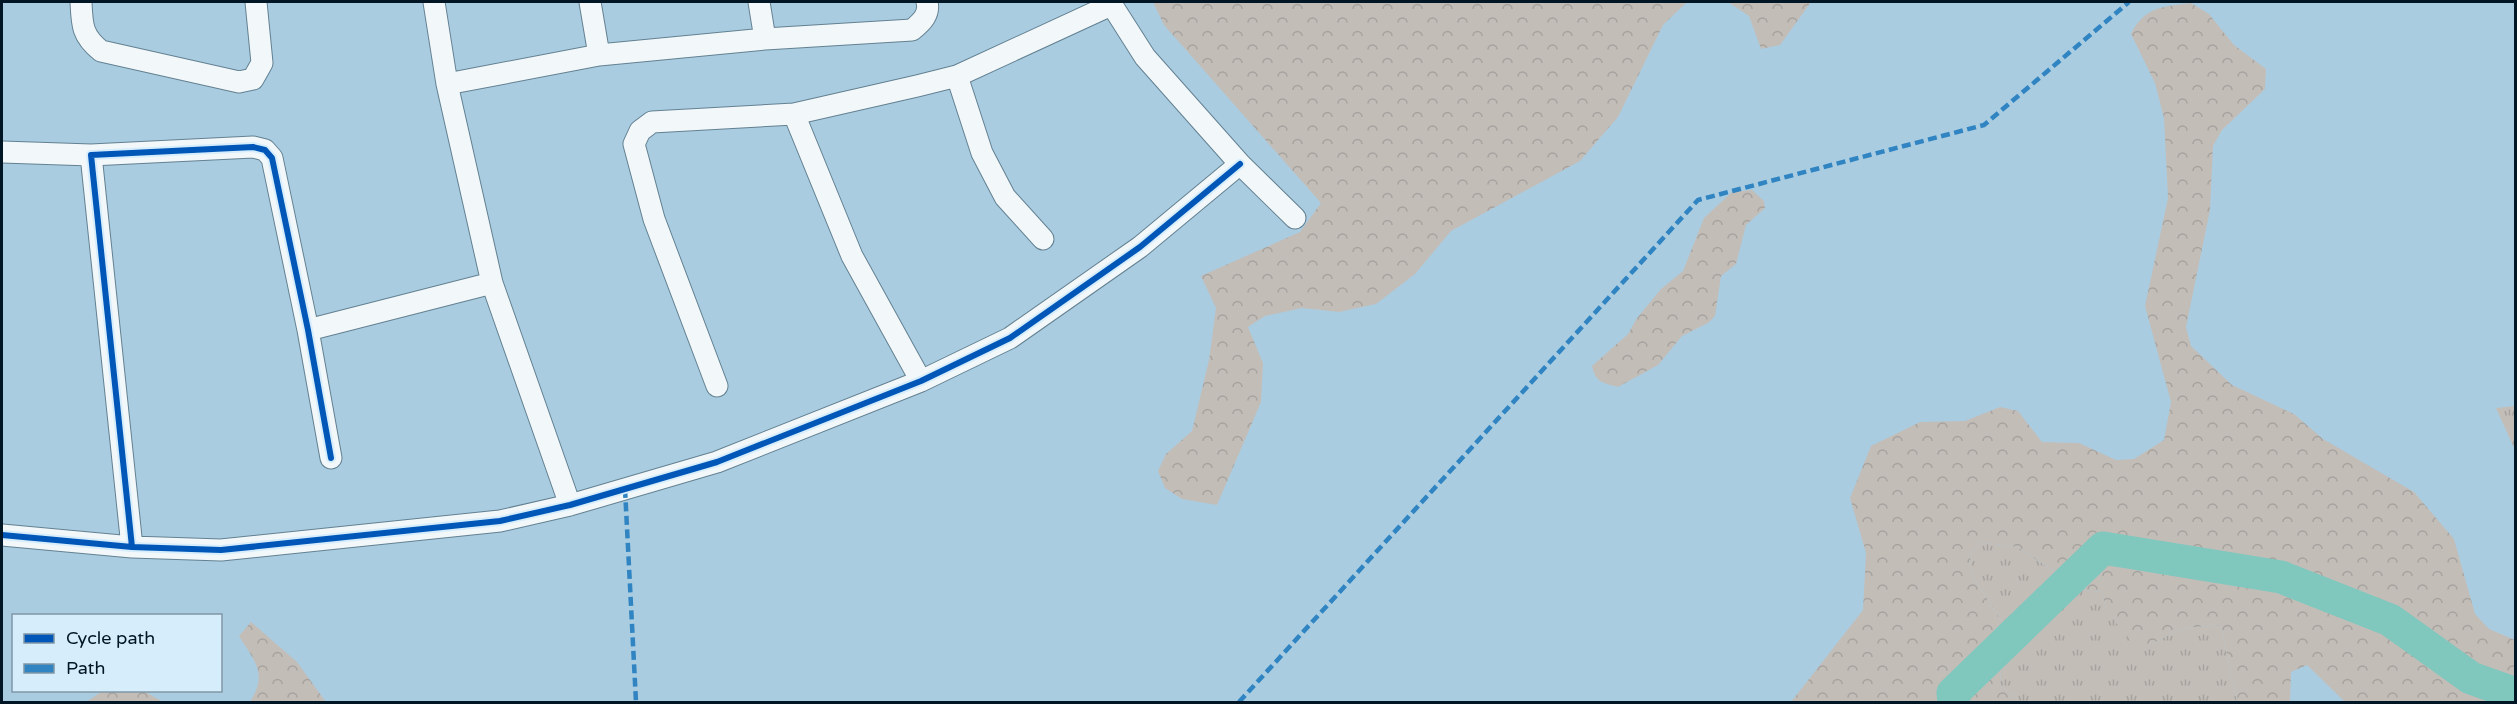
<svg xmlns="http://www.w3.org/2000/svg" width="2517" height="704" font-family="'Varela Round',sans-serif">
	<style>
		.grass { fill: url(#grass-tufts) }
		.forest { fill: url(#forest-crowns) }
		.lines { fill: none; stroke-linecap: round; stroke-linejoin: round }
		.river { stroke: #80c7be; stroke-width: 33 }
		.street-casing { stroke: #638191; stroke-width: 23 }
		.street { stroke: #f2f7fa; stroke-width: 21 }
		.quiet { stroke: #2f84c1; stroke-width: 4.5; stroke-dasharray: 9 4.5; stroke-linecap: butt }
		.cycleway-casing { stroke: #d6edfc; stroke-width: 10 }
		.cycleway { stroke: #0057b8; stroke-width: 6 }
	</style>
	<defs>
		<pattern id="grass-tufts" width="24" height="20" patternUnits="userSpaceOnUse" patternTransform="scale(1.5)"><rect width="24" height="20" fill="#c3bdb8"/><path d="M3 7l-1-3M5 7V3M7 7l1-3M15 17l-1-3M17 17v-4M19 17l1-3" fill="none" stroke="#a6a29e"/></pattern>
		<pattern id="forest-crowns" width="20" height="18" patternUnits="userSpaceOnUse" patternTransform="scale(1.5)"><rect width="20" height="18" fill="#c3bdb8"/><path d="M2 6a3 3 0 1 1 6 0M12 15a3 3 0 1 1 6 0" fill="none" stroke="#a6a29e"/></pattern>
	</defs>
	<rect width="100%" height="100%" fill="#a9cce1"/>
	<!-- grass -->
	<path class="grass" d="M2515 406H2516L2515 450 2496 408Z
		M1981 542 2017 547 2083 590 2102 592 2106 610 2149 645 2183 628 2221 625 2237 702H2021L2000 685 2004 625 1972 575 1970 556Z"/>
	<!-- forest -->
	<path class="forest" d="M1153 2H1687L1663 25 1618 117 1580 161 1451 231 1415 274 1376 304 1339 312 1302 308 1265 316 1248 327 1263 363 1261 402 1217 505 1182 499 1165 488 1158 471 1166 454 1192 431 1209 360 1216 308 1201 276 1300 232 1321 203 1164 25Z
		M1728 2H1811L1780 45 1761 49 1749 16Z
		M2191 3 2209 14 2234 45 2266 69 2265 89 2222 130 2213 146 2210 210 2186 327 2191 346 2232 385 2294 414 2323 439 2414 492 2454 539 2475 614 2489 629 2515 640V702H2345L2307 665 2291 672 2290 702H2237L2221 625 2183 628 2149 645 2131 641 2106 610 2102 592 2084 590 2017 547 1981 542 1970 556 1972 575 2004 625 2000 685 2021 702H1791L1863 610 1866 553 1850 498 1871 446 1920 422 1965 421 2000 407 2018 411 2042 442 2079 443 2116 460 2134 459 2164 440 2171 402 2145 306 2168 198 2164 118 2155 83 2131 34C2145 6 2163 7 2191 3Z
		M1752 190 1764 201 1765 208 1746 225 1736 264 1721 276 1715 316 1708 323 1682 336 1658 365 1618 387C1603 383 1595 382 1592 366L1628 334 1637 318 1661 289 1683 271 1704 218 1732 192Z
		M251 622 297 662 326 702H250C268 673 255 662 239 636Z
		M104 690 144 691 163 702H88L89 700Z"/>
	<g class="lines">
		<!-- river -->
		<path class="river" d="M1954 702 1953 693 2103 548 2281 577 2390 620 2471 678 2516 694"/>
		<!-- street casing -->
		<g class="street-casing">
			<path id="street" d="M81 2C82 25 82 36 101 51L239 82 253 79 262 63 256 2
				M434 2 447 84 492 283 570 505
				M590 2 599 55
				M759 2 765 39
				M1110 2 1145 57 1240 164 1295 218
				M957 76 982 153 1005 197 1043 239
				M447 84 599 55 765 39 912 30C922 22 930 14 927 2
				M794 114 852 256 921 381
				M2 152 91 155
				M308 330 492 283
				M717 386 654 219 634 144 640 131 652 122 794 114 917 86 957 76 1111 5
				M2 535 132 547 221 550 500 521 570 505 717 462 921 381 1010 338 1140 247 1240 164
				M132 547 91 155 253 147 265 150 272 158 308 330 331 458"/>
		</g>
		<!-- street -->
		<use href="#street" class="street"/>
		<!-- quiet -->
		<path class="quiet" d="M625 489 636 702
			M1239 702 1698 200 1984 125 2129 2"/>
		<!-- cycleway casing -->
		<g class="cycleway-casing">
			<path id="cycleway" d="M2 535 132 547 221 550 500 521 570 505 717 462 921 381 1010 338 1140 247 1240 164
				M132 547 91 155 253 147 265 150 272 158 308 330 331 458"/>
		</g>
		<!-- cycleway -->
		<use href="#cycleway" class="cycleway"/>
	</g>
	<!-- border -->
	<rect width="2517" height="704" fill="none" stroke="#001624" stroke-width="6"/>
	<!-- legend -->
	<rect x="12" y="614" width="210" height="78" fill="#d6edfc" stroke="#8097a6" stroke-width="1.5"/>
	<rect x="24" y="634" width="30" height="9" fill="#0057b8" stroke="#8097a6" stroke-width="1.5"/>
	<text x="66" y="644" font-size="18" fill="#001624">Cycle path</text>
	<rect x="24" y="664" width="30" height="9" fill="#2f84c1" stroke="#8097a6" stroke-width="1.5"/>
	<text x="66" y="674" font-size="18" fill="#001624">Path</text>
</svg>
